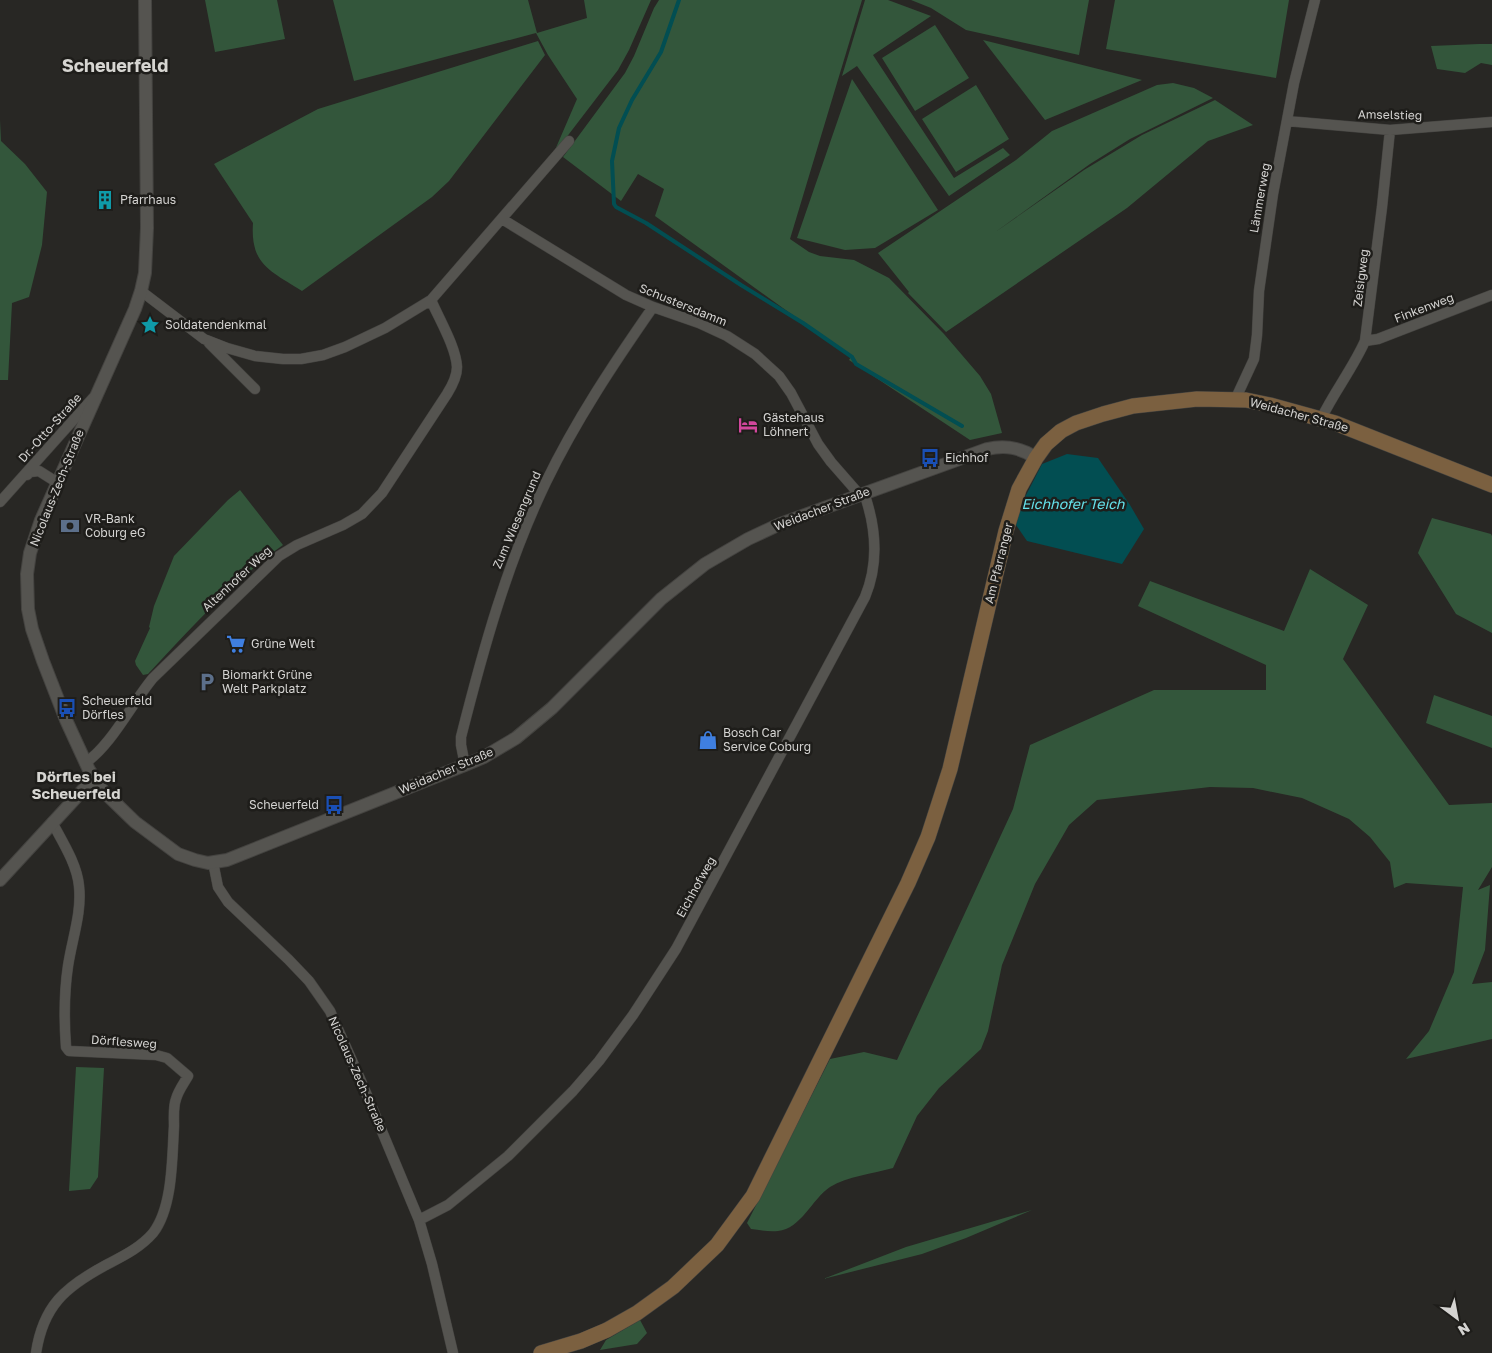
<svg xmlns="http://www.w3.org/2000/svg" width="1492" height="1353" font-family="'Golos Text',sans-serif">
	<style>
		.green { fill: #33563b }
		.water { fill: #024e52 }
		.lines { fill: none; stroke-linecap: round; stroke-linejoin: round }
		.stream { stroke: #024e52; stroke-width: 4 }
		.minor-casing { stroke: #444340; stroke-width: 11 }
		.tertiary-casing { stroke: #444340; stroke-width: 14 }
		.secondary-casing { stroke: #444340; stroke-width: 16 }
		.minor { stroke: #555450; stroke-width: 10 }
		.tertiary { stroke: #555450; stroke-width: 12 }
		.secondary { stroke: #7b6040; stroke-width: 15 }
		.labels { text-anchor: middle; stroke-width: 5; stroke-linejoin: round; paint-order: stroke }
		.street-label { font-size: 12px; fill: #d4d3d1; stroke: #1e1d1a }
		.poi-label { font-size: 12px; fill: #d4d3d1; stroke: #1e1d1a; text-anchor: start }
		.water-label { font-size: 14px; font-style: italic; fill: #65e2eb; stroke: #1e1d1a }
		.quarter-label { font-size: 15px; font-weight: bold; fill: #d6d5d1; stroke: #1e1d1a }
		.district-label { font-size: 18px; font-weight: bold; fill: #d6d5d1; stroke: #1e1d1a }
	</style>
	<rect width="100%" height="100%" fill="#282724"/>
	<!-- green -->
	<path class="green" d="M205 0H277L285 39 215 52Z
		M333 0H528L537 33 587 18 584 0H651L629 50 618 70 556 151 555 150 577 99 548 55 536 33 354 81Z
		M659 0H862L790 239 809 252 820 256 854 260 889 278 944 334 980 376 991 394 1002 433 970 440 849 360 851 357 655 216 664 189 638 174 621 201 563 157 625 73 634 56 654 8Z
		M865 0H888L931 16 873 55 954 178 1003 148 1010 155 949 196 857 66 842 76Z
		M911 0H1089L1079 55 966 30 931 8Z
		M1115 0H1289L1276 78 1106 49Z
		M935 25 969 78 915 111 882 58Z
		M983 40 1142 80 1045 120Z
		M538 41 545 55 449 181 432 197 302 291C271 271 250 265 253 223L214 164 318 109Z
		M1479 44H1492V65L1481 63 1465 73 1437 69 1431 46Z
		M852 79 938 210 875 248 845 250 797 238Z
		M1173 83 1194 88 1213 98 1130 139 1090 164 994 233 1084 170 1142 135 1215 100 1253 125 1208 141 1127 208 946 332 908 293 909 292 878 253 1016 160 1052 131 1157 85Z
		M976 85 1009 139 956 172 922 119Z
		M0 120 1 141 25 164 47 192 42 245 29 297 12 303 8 380H0Z
		M240 490 283 545C236 578 188 631 148 674L143 675 136 665 135 661 150 628 149 627 154 606 174 556 228 500Z
		M1432 518 1491 534 1492 536V633L1456 614 1418 553Z
		M1310 569 1368 605 1343 659 1449 805 1492 803V867L1478 890 1490 885 1485 950 1472 984 1492 982V1039L1406 1059 1429 1031 1454 972 1463 887 1406 883 1394 888 1390 862 1370 837 1349 819 1302 798 1253 788 1210 787 1097 800 1069 825 1035 884 1002 965 988 1031 981 1049 939 1088 917 1116 893 1168C872 1174 848 1176 830 1187 812 1199 801 1229 778 1231 769 1232 759 1230 751 1229L747 1223 830 1059 864 1052 897 1060 1013 809 1030 745 1154 690H1266V665L1138 606 1150 581 1284 631Z
		M1434 695 1492 716V748L1426 723Z
		M76 1067 104 1068 98 1177 90 1189 69 1191Z
		M1032 1210 966 1238 922 1254 823 1279 906 1247Z
		M640 1320 647 1333 637 1344 600 1350 606 1340Z"/>
	<!-- water -->
	<path class="water" d="M1067 454 1098 458 1130 505 1144 529 1122 564 1027 541 1016 525 1022 503 1042 464Z"/>
	<g class="lines">
		<!-- stream -->
		<path class="stream" d="M679 0 661 52 632 100 619 128 612 161 614 204 616 207 646 223 741 285 803 323 852 357 856 364 962 426"/>
		<!-- minor casing -->
		<g class="minor-casing">
			<path id="minor" d="M1287 121 1390 130 1492 122
				M502 219 626 295 653 307 699 323 727 336 755 354 779 376 791 393 818 444 831 462 859 494
				M141 291 204 339 227 348 255 356 283 359H301L323 355 345 347 385 328 431 300 569 141
				M1365 341 1378 339 1492 295
				M209 343 255 389
				M1235 400 1254 359 1257 335 1259 291 1273 194 1294 83 1315 0
				M1321 419C1334 392 1353 368 1365 341L1382 207 1390 130
				M27 475 30 472 39 471 58 483
				M0 502 93 398
				M85 763C111 746 132 703 153 678L279 556 297 545 343 525 362 514 382 493 447 394C452 386 457 377 457 367 456 347 439 319 431 300
				M465 765 461 745V737C483 650 507 563 546 482 576 420 614 363 653 307
				M213 862 218 887 228 902 288 959 309 981 330 1011 361 1081 419 1220 432 1264 453 1353
				M419 1220 448 1205 508 1156 573 1091 599 1061 633 1015 676 949 865 597C879 563 876 527 864 493
				M36 1353C43 1306 65 1287 106 1265 123 1256 140 1248 153 1233 173 1207 172 1158 174 1126 174 1118 173 1107 176 1099 178 1091 184 1083 188 1076L167 1058 156 1055 69 1051 66 1047C64 1020 64 993 68 966 72 939 82 913 79 886 77 864 62 841 52 822"/>
		</g>
		<!-- tertiary casing -->
		<g class="tertiary-casing">
			<path id="tertiary" d="M145 0 147 228 145 273 141 291 135 309 41 520 30 553 27 574 28 609 32 629 43 661 66 720 89 770 103 791 135 822 178 854 195 860 208 863 227 860 465 765 484 757 516 738 552 708 661 599 705 564 748 539 780 524 987 449C1005 445 1020 447 1036 458
				M0 880 94 778"/>
		</g>
		<!-- secondary casing -->
		<g class="secondary-casing">
			<path id="secondary" d="M541 1353 581 1341 607 1330 637 1313 673 1287 717 1245 753 1196 908 883 928 837 950 769 1006 531 1019 489 1036 458 1046 444 1061 431 1076 423 1103 414 1133 406 1197 399 1246 400 1270 405 1335 423 1492 485"/>
		</g>
		<!-- minor -->
		<use href="#minor" class="minor"/>
		<!-- tertiary -->
		<use href="#tertiary" class="tertiary"/>
		<!-- secondary -->
		<use href="#secondary" class="secondary"/>
	</g>
	<!-- icons -->
	<defs>
		<g id="building-bare" transform="scale(1.5)"><path d="M-4-6H4V6H1V3H-1V6H-4ZM-2.5-4.3h1.7v1.8h-1.7ZM.8-4.3h1.7v1.8H.8ZM-2.5-1h1.7V.8h-1.7ZM.8-1h1.7V.8H.8Z" fill="#0f9aa8" stroke="#1e1d1a" stroke-width="2.5" paint-order="stroke"/></g>
		<g id="sight-bare" transform="scale(1.5)"><path d="M0-6L1.8-2.2L6-1.7L2.9 1.2L3.7 5.4L0 3.3L-3.7 5.4L-2.9 1.2L-6-1.7L-1.8-2.2Z" fill="#0f9aa8" stroke="#1e1d1a" stroke-width="2.5" paint-order="stroke"/></g>
		<g id="hotel-bare" transform="scale(1.5)"><path d="M-6-4.5h1.5V1H6V5H4.5V3h-9V5H-6ZM-4 0a1.8 1.8 0 1 1 3.6 0ZM.5 0V-2.5h3Q6-2.5 6 0Z" fill="#d1479c" stroke="#1e1d1a" stroke-width="2.5" paint-order="stroke"/></g>
		<g id="bus-bare" transform="scale(1.5)"><path d="M-5-6H5V4H4V6H2V4H-2V6H-4V4H-5ZM-3.5-4V0h7V-4ZM-3.5 1.2v1.5H-2V1.2ZM2 1.2v1.5H3.5V1.2Z" fill="#1a4fb4" stroke="#1e1d1a" stroke-width="2.5" paint-order="stroke"/></g>
		<g id="bank-bare" transform="scale(1.5)"><path d="M-6-4H6V4H-6ZM0-2.3a2.3 2.3 0 1 0 0 4.6a2.3 2.3 0 1 0 0-4.6Z" fill="#5c6f8a" stroke="#1e1d1a" stroke-width="2.5" paint-order="stroke"/></g>
		<g id="supermarket-bare" transform="scale(1.5)"><path d="M-6-5.5h2.5l.6 2H6L4.5 2H-2.5L-4.4-4H-6ZM-1.5 3.2a1.3 1.3 0 1 0 .1 0ZM3 3.2a1.3 1.3 0 1 0 .1 0Z" fill="#3f7fe0" stroke="#1e1d1a" stroke-width="2.5" paint-order="stroke"/></g>
		<g id="parking-bare" transform="scale(1.5)"><path d="M-3.5-5.5H1a3.5 3.5 0 0 1 0 7H-1V5.5H-3.5ZM-1-3.4V-.6H.8a1.4 1.4 0 0 0 0-2.8Z" fill="#5c6f8a" stroke="#1e1d1a" stroke-width="2.5" paint-order="stroke"/></g>
		<g id="shop-bare" transform="scale(1.5)"><path d="M-5-2.5h2.3a2.7 3.5 0 0 1 5.4 0H5L5.5 6h-11ZM-1.5-2.5h3a1.5 2.3 0 0 0-3 0Z" fill="#3f7fe0" stroke="#1e1d1a" stroke-width="2.5" paint-order="stroke"/></g>
	</defs>
	<g fill-rule="evenodd">
		<use href="#building-bare" x="105" y="200"/>
		<use href="#sight-bare" x="150" y="325"/>
		<use href="#hotel-bare" x="748" y="425"/>
		<use href="#bus-bare" x="930" y="458"/>
		<use href="#bank-bare" x="70" y="526"/>
		<use href="#supermarket-bare" x="236" y="644"/>
		<use href="#parking-bare" x="207" y="682"/>
		<use href="#bus-bare" x="67" y="708"/>
		<use href="#shop-bare" x="708" y="740"/>
		<use href="#bus-bare" x="334" y="805"/>
	</g>
	<g class="labels">
		<!-- street labels -->
		<g class="street-label">
			<text transform="translate(1390 115) rotate(1)" y="4">Amselstieg</text>
			<text transform="translate(1260 198) rotate(-80)" y="4">Lämmerweg</text>
			<text transform="translate(1361 278) rotate(-83)" y="4">Zeisigweg</text>
			<text transform="translate(683 305) rotate(22)" y="4">Schustersdamm</text>
			<text transform="translate(1424 308) rotate(-21)" y="4">Finkenweg</text>
			<text transform="translate(1299 415) rotate(15)" y="4">Weidacher Straße</text>
			<text transform="translate(50 428) rotate(-48)" y="4">Dr.-Otto-Straße</text>
			<text transform="translate(57 488) rotate(-68)" y="4">Nicolaus-Zech-Straße</text>
			<text transform="translate(822 509) rotate(-21)" y="4">Weidacher Straße</text>
			<text transform="translate(517 520) rotate(-67)" y="4">Zum Wiesengrund</text>
			<text transform="translate(999 563) rotate(-76)" y="4">Am Pfarranger</text>
			<text transform="translate(237 579) rotate(-43)" y="4">Altenhofer Weg</text>
			<text transform="translate(446 771) rotate(-23)" y="4">Weidacher Straße</text>
			<text transform="translate(696 887) rotate(-61)" y="4">Eichhofweg</text>
			<text transform="translate(124 1042) rotate(4)" y="4">Dörflesweg</text>
			<text transform="translate(357 1074) rotate(66)" y="4">Nicolaus-Zech-Straße</text>
		</g>
		<!-- poi labels -->
		<g class="poi-label">
			<text x="120" y="204">Pfarrhaus</text>
			<text x="165" y="329">Soldatendenkmal</text>
			<text x="763" y="422">Gästehaus<tspan x="763" dy="14">Löhnert</tspan></text>
			<text x="945" y="462">Eichhof</text>
			<text x="85" y="523">VR-Bank<tspan x="85" dy="14">Coburg eG</tspan></text>
			<text x="251" y="648">Grüne Welt</text>
			<text x="222" y="679">Biomarkt Grüne<tspan x="222" dy="14">Welt Parkplatz</tspan></text>
			<text x="82" y="705">Scheuerfeld<tspan x="82" dy="14">Dörfles</tspan></text>
			<text x="723" y="737">Bosch Car<tspan x="723" dy="14">Service Coburg</tspan></text>
			<text x="319" y="809" text-anchor="end">Scheuerfeld</text>
		</g>
		<!-- water labels -->
		<g class="water-label">
			<text x="1073" y="509">Eichhofer Teich</text>
		</g>
		<!-- quarter labels -->
		<g class="quarter-label">
			<text x="76" y="782">Dörfles bei<tspan x="76" dy="17">Scheuerfeld</tspan></text>
		</g>
		<!-- district labels -->
		<g class="district-label">
			<text x="115" y="72">Scheuerfeld</text>
		</g>
	</g>
	<!-- north arrow -->
	<g transform="translate(1457 1318) rotate(148)" stroke="#1e1d1a" stroke-width="4" paint-order="stroke">
	<path d="M0-4L9 19L0 12L-9 19Z" fill="#d4d3d1"/>
	<text y="-8" font-size="14" font-weight="bold" text-anchor="middle" fill="#d4d3d1">N</text>
	</g>
</svg>
